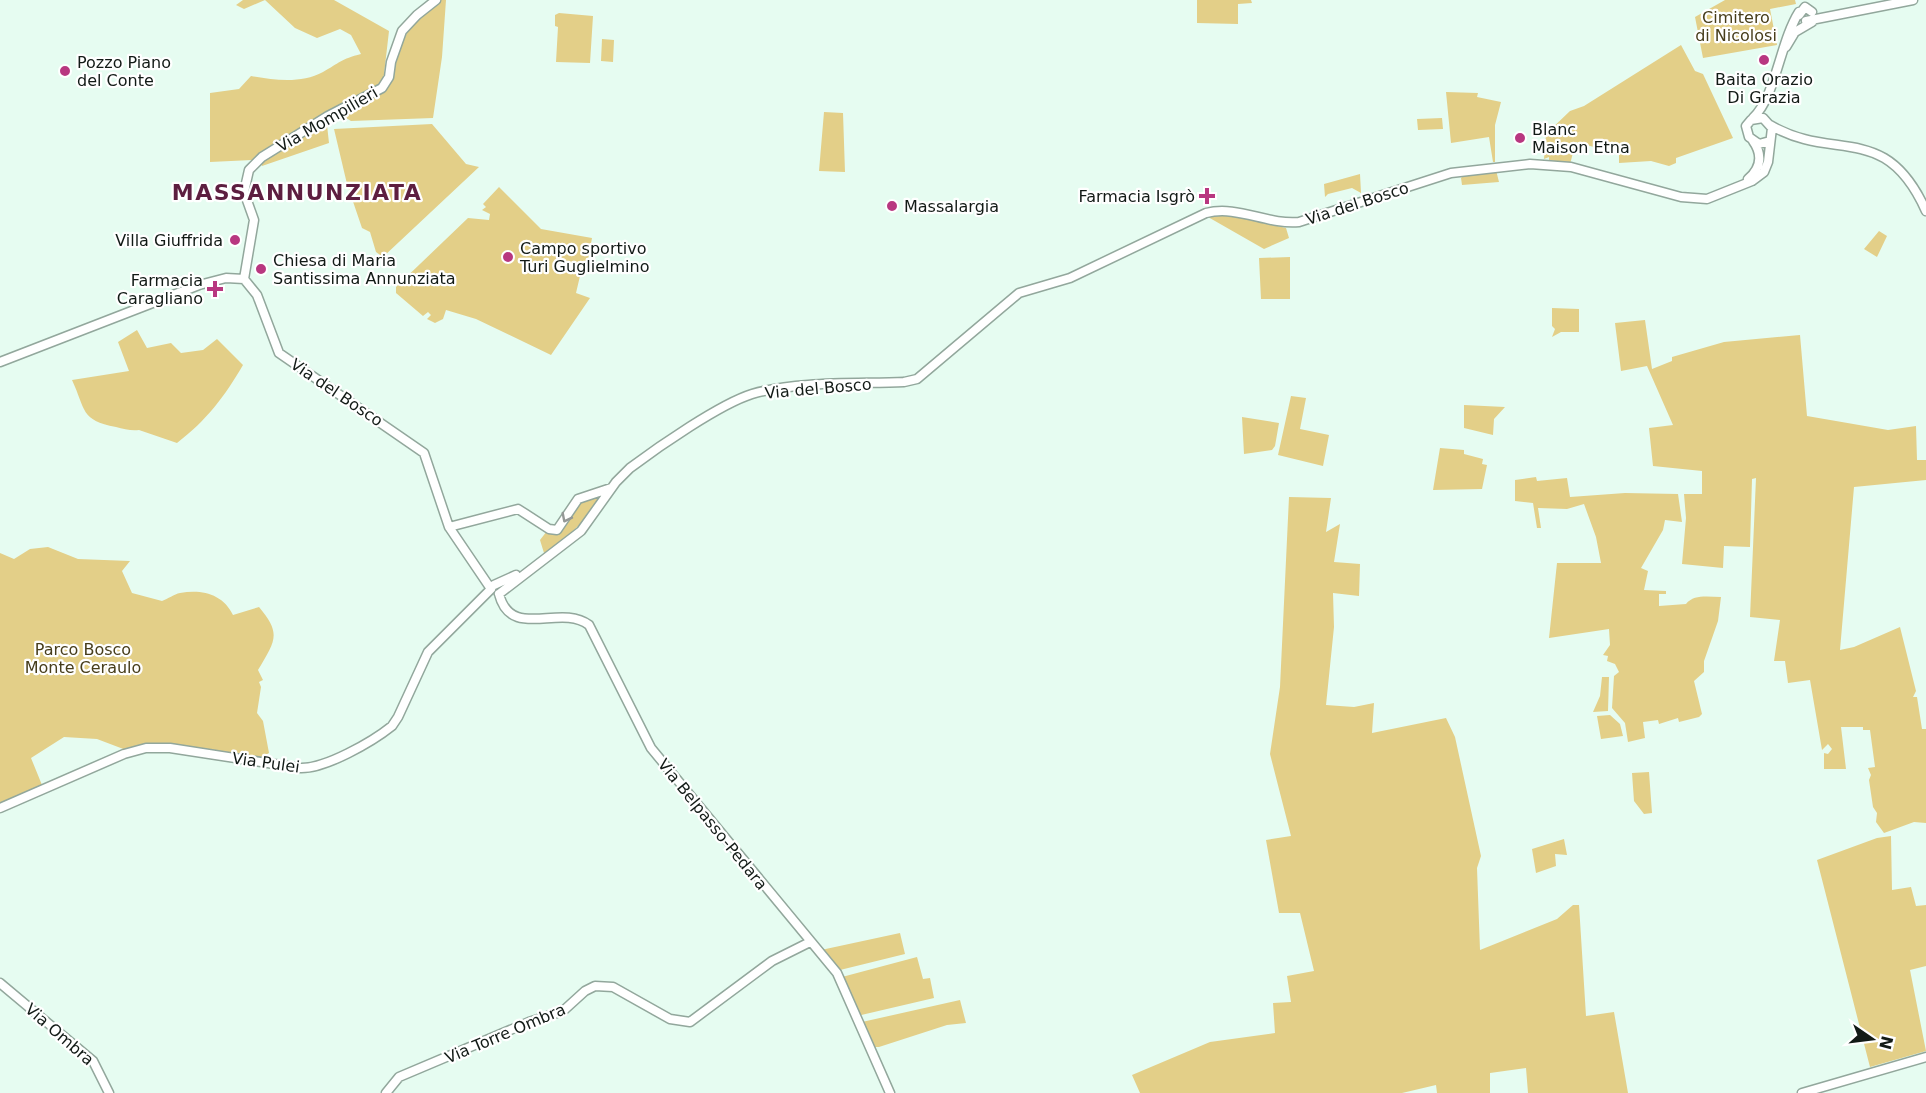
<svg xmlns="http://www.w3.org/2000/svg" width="1926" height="1093" font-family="'DejaVu Sans',sans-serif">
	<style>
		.green { fill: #e3cf88 }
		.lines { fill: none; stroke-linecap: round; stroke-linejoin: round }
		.secondary-casing { stroke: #92a79c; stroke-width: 11 }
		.secondary { stroke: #fff; stroke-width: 8 }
		.oneway { stroke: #949896 }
		.poi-dot { fill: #b83780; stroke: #fff; stroke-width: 2 }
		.labels { text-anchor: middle; stroke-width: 4.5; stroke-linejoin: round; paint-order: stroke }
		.park-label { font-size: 16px; fill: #473d1b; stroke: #fff }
		.poi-label { font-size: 16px; fill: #121a16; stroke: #fff; text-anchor: start }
		.street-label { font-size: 16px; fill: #121a16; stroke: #fff }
		.district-label { font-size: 22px; font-weight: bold; letter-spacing: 1.5px; fill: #5d1e40; stroke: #fff }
	</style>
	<rect width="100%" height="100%" fill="#e6fcf1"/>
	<!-- green -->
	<path class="green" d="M243 0H334L389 31 383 83 275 144 252 160 210 162V93L239 89 251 76C274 80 301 84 323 72 339 63 341 59 361 54L351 35 340 29 317 38 295 28 265 0 244 9 236 5Z
		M441 0H446L442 57 433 118 351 121 346 118 344 112 382 92 392 79 398 53 410 26Z
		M1197 0H1251L1252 3 1238 4V24L1197 23Z
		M1725 0H1795L1796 4 1770 9 1777 45 1703 58 1695 17Z
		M559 13 593 16 590 63 556 62 558 27 555 26V15Z
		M602 39 614 40 613 62 601 61Z
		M1681 45 1695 71 1703 74 1733 138 1676 158V163L1669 166 1651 161 1619 163V150L1603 146 1601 149 1576 142 1570 164 1549 160V157L1544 159 1546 134 1570 111 1584 106Z
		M1446 92 1478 93 1477 97 1501 102 1495 125V162H1493L1489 137 1451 143Z
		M824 112 843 113 845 172 819 171Z
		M1442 118 1443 129 1418 130 1417 119Z
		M323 122 327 125 329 143 262 166 260 161 308 131H315L316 126Z
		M432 124 466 164 479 167 383 257 376 252 370 232 362 228 347 184 334 129Z
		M1496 170 1499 182 1462 185 1461 178 1465 174Z
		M1360 174 1361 193 1352 188 1328 194 1325 197 1324 184Z
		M499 187 541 229 592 238 585 276H580L576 293 590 298 551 355 476 319 446 310 443 319 435 323 427 319 431 315 428 312 423 316 396 293V287L468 218 489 220 490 214 482 210 486 207 483 204Z
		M1231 215 1286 228 1289 238 1264 249 1208 217Z
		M1879 231 1887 236 1877 257 1864 249Z
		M1290 257V299H1261L1259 258Z
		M1552 308 1579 309V332H1561L1552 337 1555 329 1552 326Z
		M1645 320 1652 369 1672 361V357L1724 342 1800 335 1807 416 1888 430 1916 426 1917 460H1926V480L1854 487 1840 650 1854 647 1900 627 1916 691 1913 697H1917L1922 729H1926V823L1914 822 1884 833 1876 822 1877 813 1873 807 1869 780 1871 775 1868 768 1875 767 1870 730H1863V727H1841L1846 769H1824V753L1828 754 1832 749 1828 744 1822 750 1810 680 1788 683 1785 661H1774L1780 620 1750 617 1756 478 1752 479 1750 547 1724 546 1723 568 1682 564 1686 518 1684 494H1702V471L1653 466 1649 428 1673 425 1647 366 1621 371 1615 323Z
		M137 330 147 348 171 343 181 353 203 350 217 339 243 365C225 396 206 421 177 443L139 430C131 431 124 429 116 427 80 420 86 410 72 380L129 371 118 342Z
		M1291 396 1306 398 1300 429 1329 435 1323 466 1278 455Z
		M1464 405 1505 407 1494 419 1493 435 1464 428Z
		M1242 417 1279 423 1275 446 1272 450 1244 454Z
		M1440 448 1464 450V454L1483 459 1482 464 1487 465 1482 489 1433 490Z
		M1536 477 1537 481 1567 478 1570 497 1625 493 1678 494 1682 522 1665 520 1663 530 1641 568 1648 571 1644 590 1666 591V594H1659V606L1686 604C1694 594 1708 597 1721 597L1718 621 1704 661V672L1694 681 1702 714 1699 717 1679 722 1678 718 1659 724 1658 720 1643 722 1645 738 1628 742 1625 723 1612 708 1614 676 1619 672 1615 664 1607 661 1608 656 1603 655 1610 645 1609 629 1549 638 1557 563H1601L1596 537 1584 504 1567 509 1538 508 1541 528H1537L1533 503 1515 501V480Z
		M599 494 602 496C586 521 569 537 544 553L540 540 547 531 563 530 576 505Z
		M1289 497 1331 498 1326 532 1340 524 1334 562 1360 564 1359 596 1333 593 1334 627 1326 705 1354 707 1374 703 1372 733 1446 718 1455 737 1481 856 1477 868 1480 950 1557 919 1573 905H1579L1586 1016 1614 1012 1628 1093H1528L1526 1068 1490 1073V1093H1437L1436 1085 1402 1093H1140L1132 1075 1210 1042 1275 1033 1273 1003 1291 1002 1287 976 1314 971 1300 913H1279L1266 840 1291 836 1270 754 1280 687Z
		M48 547 78 559 130 561 122 571 132 593 162 601C168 599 174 594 180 593 202 589 223 594 233 615L259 607C282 634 275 641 258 670L263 680 259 682 261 687 257 713 263 721 269 753 260 758 164 744 142 745 126 750 97 739 64 737 31 758 42 785 0 804V553L14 559 30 549Z
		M1602 677H1609L1608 711 1593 712 1600 696Z
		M1610 715 1620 724 1623 736 1601 739 1597 716Z
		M1649 772 1652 813 1644 814 1634 801 1632 773Z
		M1891 836 1892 890 1911 887 1916 906 1926 905V966L1910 970 1926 1051 1870 1067 1817 860 1877 838Z
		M1564 839 1567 855 1555 854 1556 866 1536 873 1532 849Z
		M900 933 905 954 840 970 821 950Z
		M917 957 923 979 930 978 934 998 857 1016 842 977Z
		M960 1000 966 1023 947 1025 879 1047H872L862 1022Z"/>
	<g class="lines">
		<!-- secondary casing -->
		<g class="secondary-casing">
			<path id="secondary" d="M1799 15 1805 7 1812 12
				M1806 21 1913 0
				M1786 47 1795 32 1812 22
				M1753 118C1776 96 1780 42 1799 12
				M1770 125C1835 163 1885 120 1926 211
				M1748 179C1761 168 1763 155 1753 141
				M244 279 254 220 244 192 249 170 262 157 328 116 382 88 389 77 391 62 402 31 417 15 436 0
				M0 362 199 285 226 278 244 279 257 295 279 353 424 453 449 527 491 589
				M449 527 518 509 549 529 557 530 578 499 611 488
				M494 585 516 575
				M499 594 581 531 616 482 630 468C658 447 720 404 752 394 797 381 857 384 904 382L917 379 1019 293 1070 278 1206 213C1238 205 1267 225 1299 222L1451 173 1530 164 1571 167 1681 197 1707 199 1752 181 1764 172 1768 162 1772 128 1763 118 1751 120 1746 126 1749 137 1759 144 1770 141
				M499 594C511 641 560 603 589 625L651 748 837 973 890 1093
				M0 808 124 754 146 748H170L300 768C325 769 372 742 392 726L398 717 428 652 491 589
				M0 983 93 1061 109 1093
				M386 1093 399 1077 529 1022 563 1011 585 991 595 986 613 987 670 1019 690 1022 772 961 810 942
				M1802 1093 1926 1057"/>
		</g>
		<!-- secondary -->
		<use href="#secondary" class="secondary"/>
	</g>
	<!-- one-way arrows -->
	<defs><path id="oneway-chevron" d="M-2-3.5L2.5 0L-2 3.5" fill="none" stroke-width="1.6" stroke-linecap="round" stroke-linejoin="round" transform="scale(1.5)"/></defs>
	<use class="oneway" href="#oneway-chevron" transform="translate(566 518) rotate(117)"/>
	<!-- markers -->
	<g class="poi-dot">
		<circle cx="1764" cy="60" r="6"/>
		<circle cx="65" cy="71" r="6"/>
		<circle cx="1520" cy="138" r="6"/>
		<path d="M1204 187h6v6h6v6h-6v6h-6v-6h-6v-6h6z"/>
		<circle cx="892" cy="206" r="6"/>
		<circle cx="235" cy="240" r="6"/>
		<circle cx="508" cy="257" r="6"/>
		<circle cx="261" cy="269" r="6"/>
		<path d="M212 280h6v6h6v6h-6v6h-6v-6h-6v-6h6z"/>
	</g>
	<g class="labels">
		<!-- park labels -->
		<g class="park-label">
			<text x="1736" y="23">Cimitero<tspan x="1736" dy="18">di Nicolosi</tspan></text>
			<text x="83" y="655">Parco Bosco<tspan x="83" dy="18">Monte Ceraulo</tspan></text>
		</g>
		<!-- poi labels -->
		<g class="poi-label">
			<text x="77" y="68">Pozzo Piano<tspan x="77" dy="18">del Conte</tspan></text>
			<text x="1764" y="85" text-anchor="middle">Baita Orazio<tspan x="1764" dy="18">Di Grazia</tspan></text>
			<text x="1532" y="135">Blanc<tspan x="1532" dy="18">Maison Etna</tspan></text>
			<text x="1195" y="202" text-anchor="end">Farmacia Isgrò</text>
			<text x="904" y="212">Massalargia</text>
			<text x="223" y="246" text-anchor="end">Villa Giuffrida</text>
			<text x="520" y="254">Campo sportivo<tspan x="520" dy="18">Turi Guglielmino</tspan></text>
			<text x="273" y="266">Chiesa di Maria<tspan x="273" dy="18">Santissima Annunziata</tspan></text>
			<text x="203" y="286" text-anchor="end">Farmacia<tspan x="203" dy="18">Caragliano</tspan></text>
		</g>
		<!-- street labels -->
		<g class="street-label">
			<text transform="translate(327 119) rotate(-30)" y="6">Via Mompilieri</text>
			<text transform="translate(1357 203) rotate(-18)" y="6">Via del Bosco</text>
			<text transform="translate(818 388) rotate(-5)" y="6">Via del Bosco</text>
			<text transform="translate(337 392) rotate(34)" y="6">Via del Bosco</text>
			<text transform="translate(266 762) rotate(8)" y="6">Via Pulei</text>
			<text transform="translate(713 824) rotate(51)" y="6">Via Belpasso-Pedara</text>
			<text transform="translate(505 1033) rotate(-23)" y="6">Via Torre Ombra</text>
			<text transform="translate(60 1034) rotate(41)" y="6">Via Ombra</text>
		</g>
		<!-- district labels -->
		<g class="district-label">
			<text x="297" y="200">MASSANNUNZIATA</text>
		</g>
	</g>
	<!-- north arrow -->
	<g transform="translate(1872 1039) rotate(104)" stroke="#ffffff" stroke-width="4.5" paint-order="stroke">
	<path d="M0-4.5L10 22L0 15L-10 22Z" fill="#121a16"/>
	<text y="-9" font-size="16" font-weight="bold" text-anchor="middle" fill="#121a16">N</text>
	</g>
</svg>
